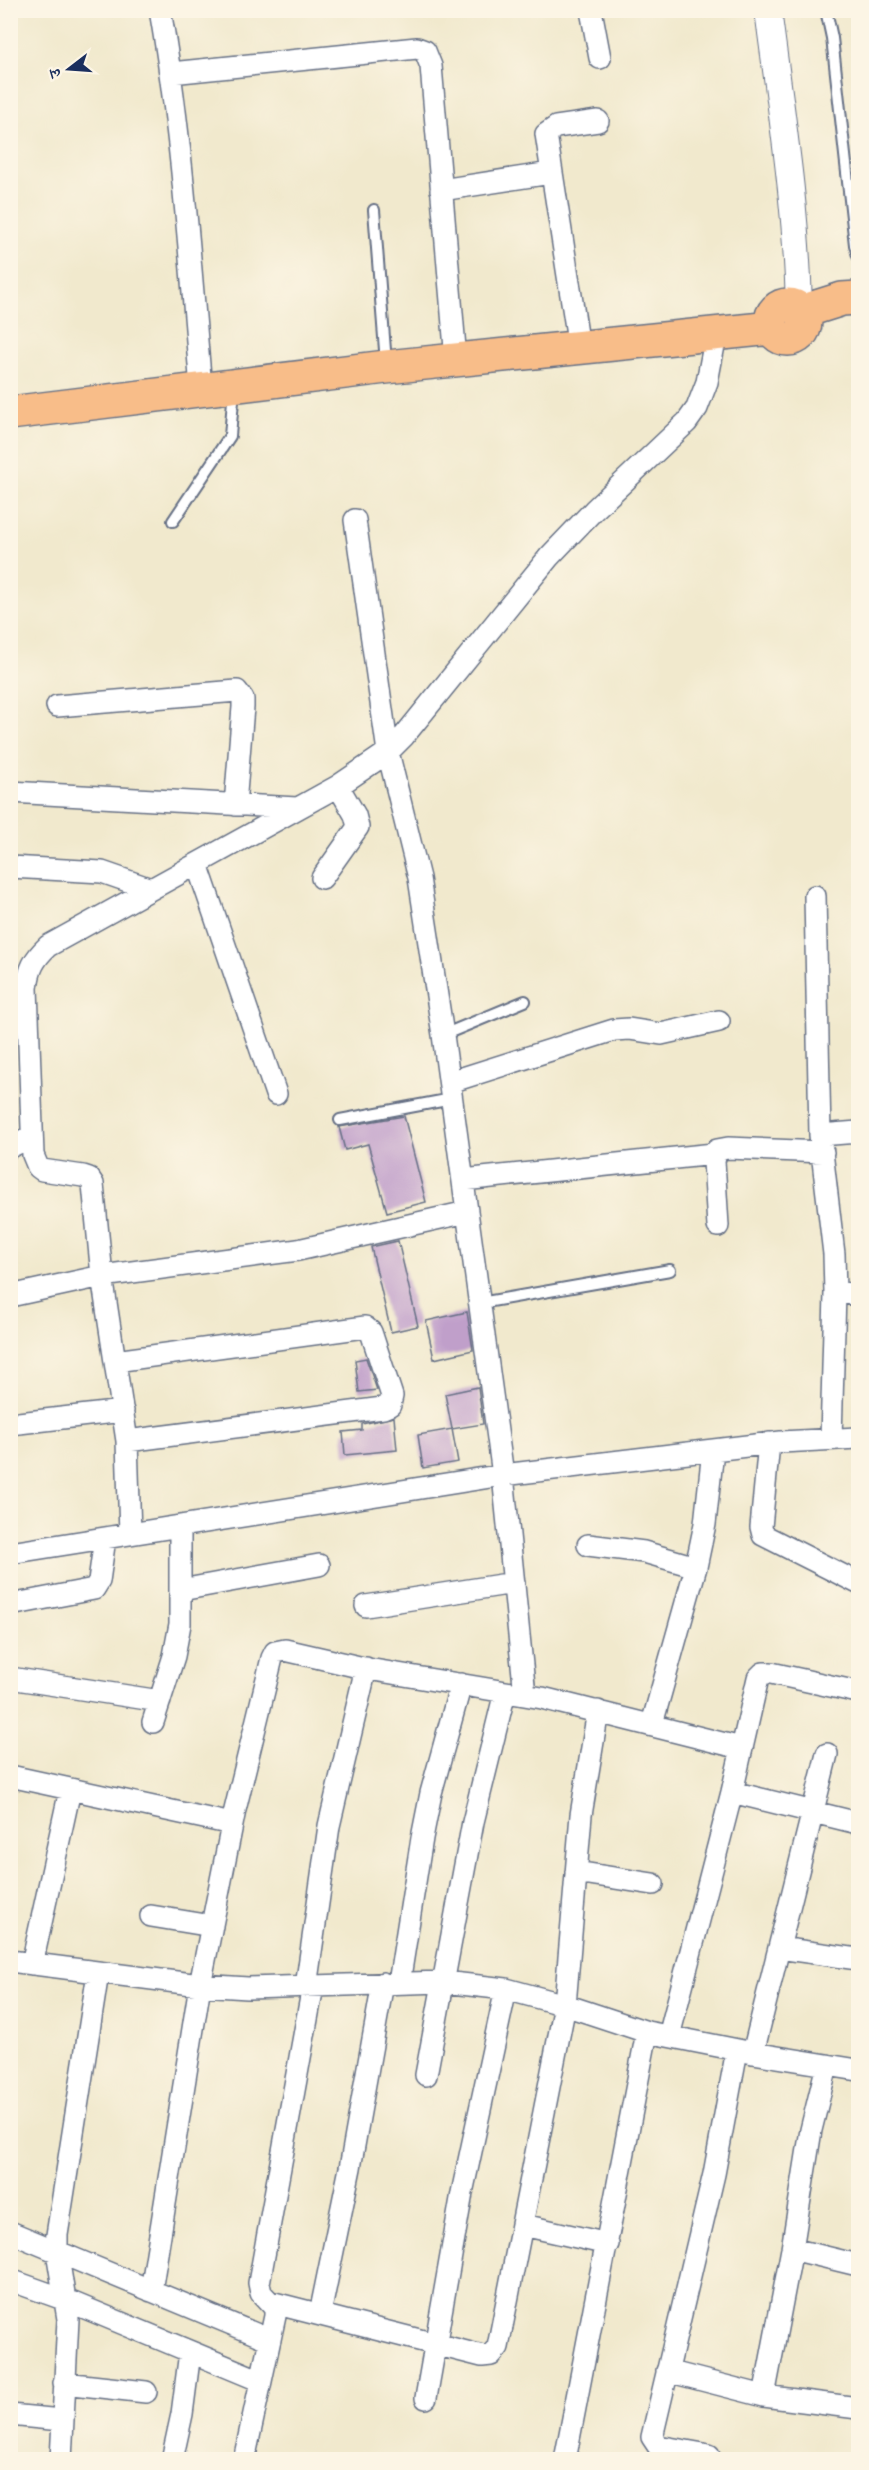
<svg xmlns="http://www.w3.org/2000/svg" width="869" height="2470" font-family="'Old Standard TT','Noto Serif Devanagari',serif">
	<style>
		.building { fill: #c09fca }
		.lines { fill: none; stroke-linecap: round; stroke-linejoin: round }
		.service-casing { stroke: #667085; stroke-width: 14 }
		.minor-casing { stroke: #667085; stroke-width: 24 }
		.tertiary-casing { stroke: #667085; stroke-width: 28 }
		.trunk-casing { stroke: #667085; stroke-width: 36 }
		.service { stroke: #fff; stroke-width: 10 }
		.minor { stroke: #fff; stroke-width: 21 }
		.tertiary { stroke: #fff; stroke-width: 26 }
		.trunk { stroke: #f8bd89; stroke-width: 33 }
	</style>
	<rect width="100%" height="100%" fill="#fcf5e5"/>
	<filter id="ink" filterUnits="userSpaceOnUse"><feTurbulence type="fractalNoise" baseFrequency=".0167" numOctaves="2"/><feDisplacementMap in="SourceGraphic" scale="12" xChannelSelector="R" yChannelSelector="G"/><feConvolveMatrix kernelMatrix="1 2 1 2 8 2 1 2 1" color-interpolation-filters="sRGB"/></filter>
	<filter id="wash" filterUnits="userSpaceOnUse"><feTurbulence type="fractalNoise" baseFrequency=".008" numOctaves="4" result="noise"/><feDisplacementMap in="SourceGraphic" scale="24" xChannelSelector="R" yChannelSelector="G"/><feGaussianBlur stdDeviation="1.35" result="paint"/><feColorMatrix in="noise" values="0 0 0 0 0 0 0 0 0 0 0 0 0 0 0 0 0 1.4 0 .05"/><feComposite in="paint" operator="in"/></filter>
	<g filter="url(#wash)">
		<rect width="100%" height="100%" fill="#f1e9cd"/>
		<g id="blocks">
			<!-- building -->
			<path class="building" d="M404 1116 426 1202 387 1212 368 1144 345 1150 339 1127Z
				M398 1241 418 1326 391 1332 371 1247Z
				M467 1312 473 1350 434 1359 426 1321Z
				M366 1358 377 1390 359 1392 355 1360Z
				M478 1387 483 1424 452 1429 445 1394Z
				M394 1417 397 1450 345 1455 343 1432 362 1430V1424Z
				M452 1429 458 1462 423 1468 418 1435Z"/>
		</g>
	</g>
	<g filter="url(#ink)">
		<use href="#blocks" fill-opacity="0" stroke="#667085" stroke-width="1.5"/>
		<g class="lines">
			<!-- service casing -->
			<g class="service-casing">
				<path id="service" d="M826 10 832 38 855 245 858 256
					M374 210 386 363
					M173 521 230 436 234 389
					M443 1035 525 1001
					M340 1120 452 1099
					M480 1303 670 1270"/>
			</g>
			<!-- minor casing -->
			<g class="minor-casing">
				<path id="minor" d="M160 10C182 135 190 262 201 388
					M591 10 600 58
					M171 73 417 48 425 51 431 66 456 360
					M441 190 551 173
					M579 347 546 134 556 127 598 121
					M355 520 388 752 419 878 443 1035 503 1475 525 1695
					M57 706 237 691 243 699V707L235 805
					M10 792 297 808
					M197 864 276 1094
					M10 867 102 872 151 889
					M322 878 358 827 355 815 338 786
					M815 896 820 1135 834 1254 835 1293 831 1439
					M450 1082 614 1030 629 1029 661 1034 719 1021
					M820 1135 858 1132
					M10 1147 32 1136
					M463 1180 714 1154
					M718 1226 714 1161 717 1150 728 1148 823 1152
					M835 1293 858 1294
					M10 1296 102 1276 298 1250 467 1212
					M115 1361 365 1327 371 1332 392 1396 390 1405 383 1408 127 1441
					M10 1424 123 1411
					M769 1443 761 1527 763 1535 858 1583
					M130 1534 127 1441 102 1276 93 1184 89 1178 83 1176 42 1170 38 1167 33 1155 27 988C29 969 34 959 48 946L338 786 388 752 404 736 549 557 594 510 687 422 697 408 707 382 716 335
					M588 1545 644 1552 696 1567
					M10 1553 503 1475 781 1442 858 1438
					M181 1590 319 1565
					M10 1605 94 1589 99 1581 105 1538
					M366 1606 514 1583
					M10 1678 160 1701
					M153 1722 174 1656 180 1624V1526
					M652 1724 696 1567 705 1524 713 1450
					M10 1776 232 1824
					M732 1792 858 1823
					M576 1872 653 1884
					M151 1916 212 1926
					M779 1948 858 1959
					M10 1961 200 1985 248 1988 443 1982 506 1989 565 2005 647 2032 753 2053 858 2070
					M32 1964 70 1790
					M399 1983 422 1838 431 1793 461 1684
					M306 1987 329 1826 366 1668
					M669 2036 732 1792 758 1678 763 1673H771L858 1692
					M753 2053 827 1754
					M426 2075 473 1822 505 1692
					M523 2225 608 2244
					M10 2232 270 2340
					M792 2249 858 2265
					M10 2280 66 2300 261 2381
					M151 2291 200 1985 235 1810 272 1658 275 1652 285 1650 368 1669 542 1698 741 1748
					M270 2302 482 2356 491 2355 498 2347 565 2005 581 1815 598 1711
					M320 2314 350 2168 383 1983
					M667 2371 764 2396 858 2408
					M64 2383 146 2392
					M764 2396 792 2249 811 2130 827 2065
					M426 2398 462 2193 506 1989
					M10 2415 61 2420
					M709 2455 658 2446 652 2437 714 2174 737 2050
					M61 2460 68 2319 57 2251V2235L98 1973
					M172 2460 182 2414 190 2352
					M244 2460 275 2316V2308L261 2293 259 2283 313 1986
					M565 2460 647 2032"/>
			</g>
			<!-- tertiary casing -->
			<g class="tertiary-casing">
				<path id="tertiary" d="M768 10C781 110 797 209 799 309"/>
			</g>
			<!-- trunk casing -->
			<g class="trunk-casing">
				<path id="trunk" d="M771 322a17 17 0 1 1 34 0a17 17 0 1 1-34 0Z
					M801 312 842 299 858 298
					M10 413 386 367 772 328"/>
			</g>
			<!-- service -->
			<use href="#service" class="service"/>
			<!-- minor -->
			<use href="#minor" class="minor"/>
			<!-- tertiary -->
			<use href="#tertiary" class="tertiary"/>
			<!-- trunk -->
			<use href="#trunk" class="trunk"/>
		</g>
	</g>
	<!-- margin -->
	<rect width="869" height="2470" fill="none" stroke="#fcf5e5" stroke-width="36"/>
	<!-- north arrow -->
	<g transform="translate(69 69) rotate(253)" stroke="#fcf5e5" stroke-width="4.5" paint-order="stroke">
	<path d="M0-4.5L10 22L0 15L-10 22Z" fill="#1b2f5e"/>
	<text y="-9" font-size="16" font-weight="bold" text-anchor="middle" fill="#1b2f5e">उ</text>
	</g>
</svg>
